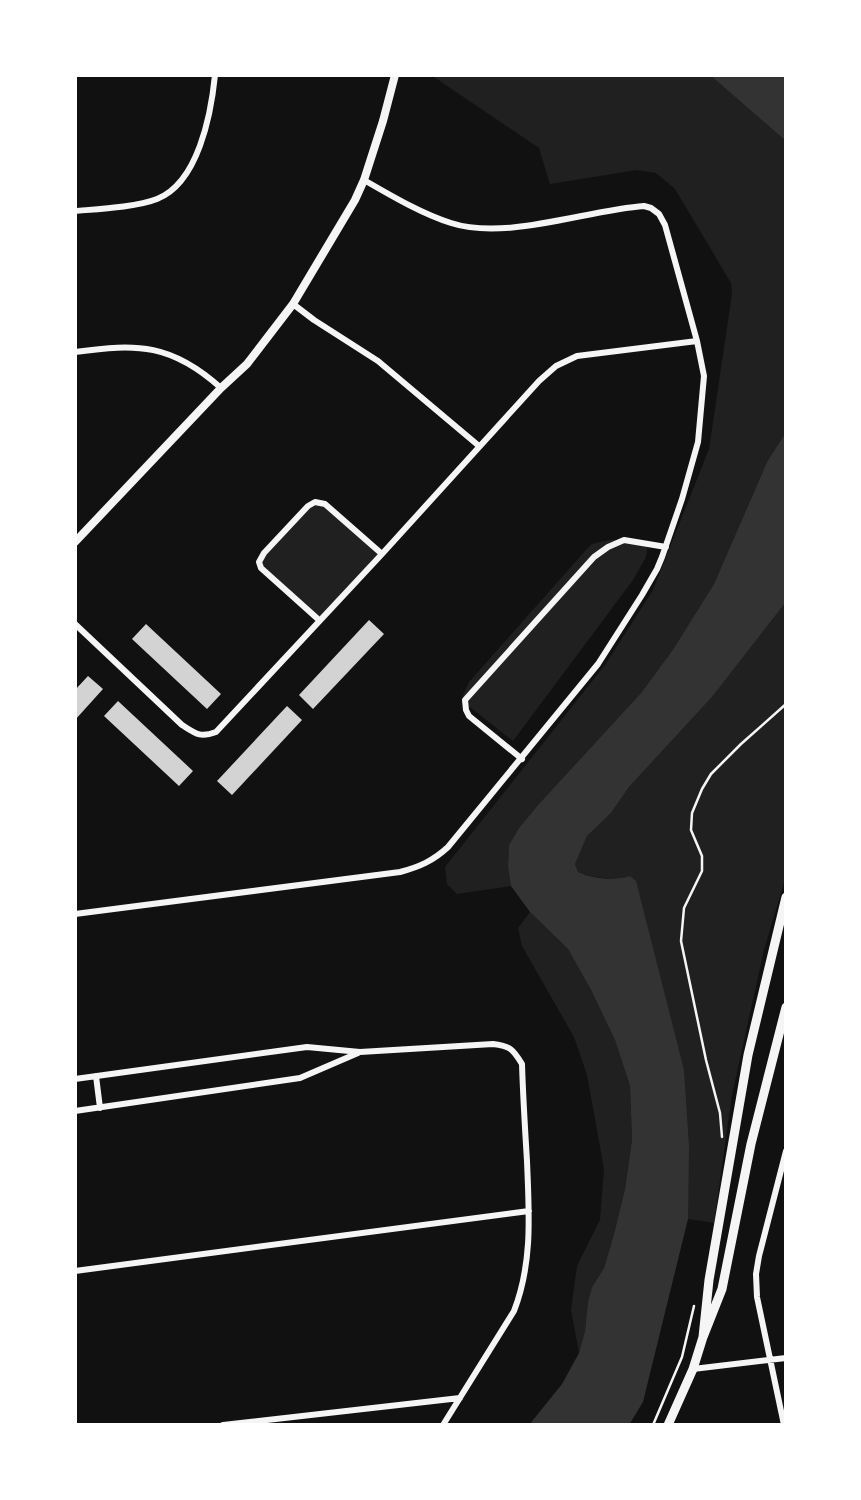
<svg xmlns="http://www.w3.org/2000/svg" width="861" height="1500" font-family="'Exo 2',sans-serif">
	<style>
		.green { fill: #202020 }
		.water { fill: #333 }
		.building { fill: #d3d3d3 }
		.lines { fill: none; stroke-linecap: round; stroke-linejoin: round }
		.path { stroke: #f5f5f5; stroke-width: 2.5 }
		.minor { stroke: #f5f5f5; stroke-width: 6 }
		.tertiary { stroke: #f5f5f5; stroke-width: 8 }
		.secondary { stroke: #f5f5f5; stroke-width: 9 }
	</style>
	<rect width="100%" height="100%" fill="#111"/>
	<!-- green -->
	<path class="green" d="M431 75H710L786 141V432L767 462 714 584 672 651 641 693 538 805 519 828 509 845 508 867 511 886 457 894 447 884 445 867 605 665 653 590 709 449 732 294 731 283 675 189 656 173 637 170 550 184 539 148Z
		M325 504 382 554 319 620 261 568 264 553 308 506Z
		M609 540H643L648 543 646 557 633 580 513 741 466 704 463 695 469 682 585 551 592 544Z
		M786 602V876L764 950 732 1095 714 1223 688 1219 684 1070 630 876C614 881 594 878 578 872L575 864 587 836 611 813 629 787 712 697Z
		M530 912 568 949 591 990 615 1040 630 1086 632 1140 625 1189 614 1234 604 1268 592 1287 588 1302 585 1331 579 1353 571 1310 577 1266 600 1220 604 1169 587 1075 574 1037 522 946 518 928Z"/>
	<!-- water -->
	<path class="water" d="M710 75H786V141Z
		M786 432V602L712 697 629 787 611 813 587 836 575 864 578 872C594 879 614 881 630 876L636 881 684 1070 689 1147 688 1219 643 1402 629 1425H529L562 1384 579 1353 585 1331 588 1302 592 1287 604 1268 614 1234 625 1189 632 1140 630 1086 615 1040 591 990 568 949 530 912 511 886 508 867 509 845 519 828 538 805 641 693 672 651 714 584 767 462Z"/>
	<!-- building -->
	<path class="building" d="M369 620 384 634 313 709 299 695Z
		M146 624 221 694 207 709 132 639Z
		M88 676 103 689 75 720V690Z
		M118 701 193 771 179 786 104 716Z
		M287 706 302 720 232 795 217 781Z"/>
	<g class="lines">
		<!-- path -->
		<path class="path" d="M722 1137 720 1113 706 1060 681 941 684 908 702 871V856L691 830 692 813 702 789 711 774 741 744 786 704
			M653 1425 682 1357 694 1306"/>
		<!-- minor -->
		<path class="minor" d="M75 211C98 209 137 207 157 199 198 183 211 115 215 75
			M293 304 314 320 378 361 479 446
			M75 352C138 343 172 344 221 388
			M319 620 261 568 259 562 264 553 308 506 315 502 325 504 382 554
			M75 624 182 725C196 734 200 738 216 732L382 554 539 381 556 366 577 356 697 341
			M522 759 469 716 466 710 465 700 594 557 608 547 624 540 666 547
			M75 914 400 872C419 867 433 861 448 847L598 664 642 595 657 569 662 557 682 499 698 442 704 376 697 341 665 225 659 214 651 208 644 206C587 210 506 241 451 223 422 214 390 195 364 180
			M96 1076 100 1108
			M75 1079 307 1047 360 1052 493 1044C510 1046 513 1049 522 1064 523 1097 525 1129 527 1161 529 1213 533 1262 514 1311L443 1425
			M75 1111 300 1078 358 1053
			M75 1271 529 1211
			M693 1369 786 1358
			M223 1425 460 1398
			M784 1425 757 1297 756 1274 759 1256 786 1151"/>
		<!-- tertiary -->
		<path class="tertiary" d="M75 542 221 388 247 364 293 304 355 200 364 180 383 121 395 75"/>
		<!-- secondary -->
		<path class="secondary" d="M703 1337 709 1280 748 1055 786 897
			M668 1425 693 1369 703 1337 722 1289 751 1144 786 1007"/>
	</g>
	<!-- border -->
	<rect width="861" height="1500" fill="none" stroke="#ffffff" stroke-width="154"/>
</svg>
